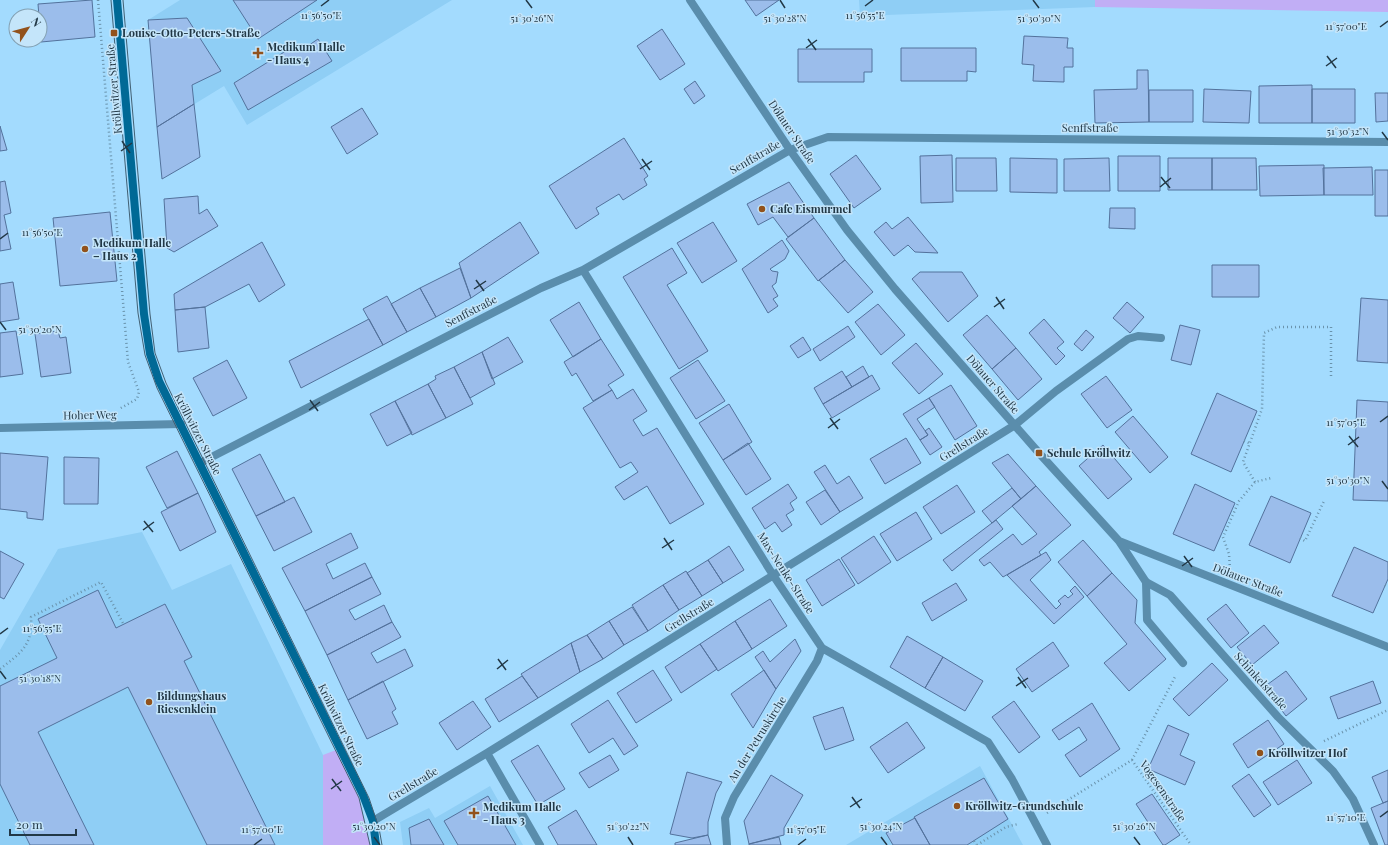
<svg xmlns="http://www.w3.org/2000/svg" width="1388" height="845" font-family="'Playfair Display',serif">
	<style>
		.built { fill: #8fcef5 }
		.green { fill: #c1aef5 }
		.building { fill: #9bbdeb; stroke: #53729c }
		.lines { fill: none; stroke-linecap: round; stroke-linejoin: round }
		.path { stroke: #6a93ac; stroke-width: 2.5; stroke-dasharray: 1 3; stroke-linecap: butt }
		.service { stroke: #5a8dac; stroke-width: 8 }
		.minor { stroke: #5a8dac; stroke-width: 8 }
		.secondary { stroke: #006996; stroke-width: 8 }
		.tram { stroke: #426073; stroke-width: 1 }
		.ticks { fill: none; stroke: #223846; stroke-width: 1.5 }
		.poi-dot { fill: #92521c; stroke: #c4e5fa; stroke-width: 1.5 }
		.labels { text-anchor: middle; stroke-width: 3; stroke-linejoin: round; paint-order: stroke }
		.poi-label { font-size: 11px; font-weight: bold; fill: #223846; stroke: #c4e5fa; text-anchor: start }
		.street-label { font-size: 11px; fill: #223846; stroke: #c4e5fa }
		.ticks-label { font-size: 10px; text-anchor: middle; fill: #223846; stroke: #c4e5fa; stroke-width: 3; stroke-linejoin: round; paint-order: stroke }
	</style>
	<rect width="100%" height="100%" fill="#a3dbfe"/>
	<!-- built -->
	<path class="built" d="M180 0H452L247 125 224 86 157 127 148 20Z
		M859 0H1095V7L860 16Z
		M142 532 172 590 231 564 323 755V845H0V650L58 549Z
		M980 766 1023 845H846Z
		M490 786 523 845H403L400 822 429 808 435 818Z"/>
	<!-- green -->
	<path class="green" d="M1095 0H1388V12L1095 7Z
		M336 750 359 798 370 845H323V755Z"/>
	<!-- building -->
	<path class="building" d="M92 0 95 37 41 42 38 4Z
		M233 0H317L258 39Z
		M745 0H779L756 16Z
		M187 18 221 71 192 85 194 104 157 127 148 20Z
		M662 29 685 64 660 80 637 46Z
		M1024 36 1068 38 1067 48H1073V67H1064V82L1033 81 1034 65 1022 64Z
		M318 39 332 61 248 110 234 83 294 46 299 52Z
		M901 48H976V72L967 71V81H901Z
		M798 49H872V72H864V82H798Z
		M1137 70H1148L1149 122 1095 123 1094 90 1137 89Z
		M695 81 705 96 694 104 684 89Z
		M1312 85V123H1259V86Z
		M1204 89 1251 91 1249 123 1203 122Z
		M1312 89H1355V123H1312Z
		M1149 90H1193V122H1149Z
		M1375 93H1388V121L1376 122Z
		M194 104 200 157 162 179 157 127Z
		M362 108 378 134 347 154 331 127Z
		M0 126 7 150 0 151Z
		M624 138 648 176 644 179 647 185 623 200 619 194 596 208 599 214 576 229 549 186Z
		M856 155 881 189 854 208 830 174Z
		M952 155 953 202 921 203 920 156Z
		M1118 156H1160V191H1118Z
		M956 158H996L997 191H956Z
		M1010 158 1057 159V193L1010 192Z
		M1109 158 1110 191H1064V159Z
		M1168 158H1212V190H1168Z
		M1212 158H1256L1257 190H1212Z
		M1324 165V195L1260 196 1259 166Z
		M1372 167 1373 195H1324L1323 168Z
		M1375 170H1388V216H1375Z
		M5 181 11 213 4 215 11 249 0 251V182Z
		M789 182 814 218 788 237 773 217 758 225 747 204Z
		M198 196 199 214 207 209 218 226 174 252 167 248 164 199Z
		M1110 208H1135V229L1109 228Z
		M110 212 117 281 60 286 53 218Z
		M908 217 938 253 915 252 908 245 894 256 874 232 886 222 892 229Z
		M814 218 845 260 818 281 786 239Z
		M520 222 539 253 471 298 459 263Z
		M713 222 737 261 702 283 677 243Z
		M782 240 789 251 785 259 770 269 772 271 778 272 776 283 772 286 778 296 773 299 778 306 768 313 742 269Z
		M262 242 285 285 259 302 249 284 205 307 175 310 174 294Z
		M672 248 687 273 667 285 708 351 679 369 623 277Z
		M845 260 873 292 848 313 819 280Z
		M1212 265H1259V297H1212Z
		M460 268 471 298 436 317 420 288Z
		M920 272H962L978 296 948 322 912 279Z
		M13 282 19 319 0 322V284Z
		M420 288 436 317 407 332 391 304Z
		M387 296 407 332 383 345 363 309Z
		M1361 298 1388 300V363L1357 361Z
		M579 302 601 339 573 357 550 320Z
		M1127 302 1144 317 1130 333 1113 318Z
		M878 304 905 335 881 355 855 322Z
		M205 307 209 348 178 352 175 310Z
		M987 315 1016 348 992 369 963 335Z
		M369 319 383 345 301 388 289 361Z
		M1044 319 1064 342 1057 348 1065 356 1056 365 1029 333Z
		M1180 325 1200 330 1191 365 1171 360Z
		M848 326 855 337 820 361 813 349Z
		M1086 330 1094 337 1082 351 1074 344Z
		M16 331 23 374 0 377V333Z
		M58 331 60 338 66 337 71 373 41 377 35 334Z
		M508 337 523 362 492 379 482 352Z
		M803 337 811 350 798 358 790 346Z
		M601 339 624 375 608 385 612 390 593 401 576 373 572 376 564 362Z
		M916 343 943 374 919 394 892 363Z
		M1016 348 1042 379 1018 400 992 369Z
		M482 352 495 384 470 398 454 367Z
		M227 360 247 398 213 416 193 378Z
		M698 360 725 401 696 419 670 378Z
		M863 366 869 377 852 387 846 377Z
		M454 367 473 404 446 418 428 384 436 379 435 376Z
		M842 371 852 387 823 404 814 388Z
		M872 375 880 389 832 418 823 404Z
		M1106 376 1132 410 1107 428 1081 394Z
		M428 384 446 418 412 435 395 401Z
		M951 385 977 426 955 440 929 398Z
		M633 389 647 411 633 420 643 436 657 428 704 504 670 524 647 486 624 500 615 487 638 472 631 462 620 468 583 408 612 390 617 399Z
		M1217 393 1257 411 1231 472 1191 454Z
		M929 398 935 407 917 419 928 435 920 440 903 414Z
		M1357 400 1388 402V501L1353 500Z
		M395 401 412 433 387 446 370 414Z
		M729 404 752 442 723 460 699 423Z
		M1133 416 1168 457 1150 473 1115 432Z
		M929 428 942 447 930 455 920 440 928 435 925 431Z
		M906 438 921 463 885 484 870 459Z
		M748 443 771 479 746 495 723 460Z
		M1103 445 1132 479 1108 499 1079 466Z
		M177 451 198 493 167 508 146 467Z
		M0 453 48 457 43 520 27 518V512L0 509Z
		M260 454 285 502 256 516 232 469Z
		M1008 454 1036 486 1021 499 992 463Z
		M64 457 99 458 98 504H64Z
		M825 465 837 484 849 476 863 498 840 512 814 472Z
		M788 484 797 498 790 503 794 510 786 515 792 525 782 532 775 522 765 529 752 508Z
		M1195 484 1235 503 1214 551 1173 534Z
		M957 485 975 512 941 534 923 507Z
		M1036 486 1071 525 1039 552 1041 555 1003 577 990 562 984 566 979 560 1013 534 1022 545 1037 534 1012 506Z
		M1012 488 1021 499 992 523 982 511Z
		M825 490 840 512 821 525 806 502Z
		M198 493 216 532 180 551 161 512Z
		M1271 496 1311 513 1290 563 1249 545Z
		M294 497 312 532 274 551 256 516Z
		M916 512 932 539 897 561 880 534Z
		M996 520 1003 529 952 571 943 560Z
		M351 533 358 548 326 564 333 579 365 563 372 577 305 611 282 568Z
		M874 536 891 562 858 584 841 558Z
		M1083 540 1112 573 1087 596 1058 562Z
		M729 546 744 570 723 583 708 560Z
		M1354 547 1388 562V579L1373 613 1332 596Z
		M0 551 24 564 4 599 0 597Z
		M1046 552 1051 560 1030 580 1056 609 1061 604 1058 601 1065 595 1068 598 1073 594 1070 591 1075 586 1084 597 1054 624 1007 575Z
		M839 559 855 585 822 606 806 580Z
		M708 560 723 583 702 596 687 573Z
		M686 571 702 596 679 610 663 585Z
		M1112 573 1137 600 1135 623 1166 659 1129 691 1104 663 1127 644 1087 596Z
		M372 577 381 594 349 610 355 620 384 605 392 622 327 655 305 611Z
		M956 583 967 600 932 621 922 603Z
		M663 585 679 610 648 631 632 605Z
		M98 590 116 628 165 604 192 657 184 661 275 845H207L128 687 38 732 94 845H30L0 784V686L57 658 38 619Z
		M770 599 787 626 752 649 735 621Z
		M1226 604 1249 633 1231 648 1207 619Z
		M632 607 648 631 624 645 609 621Z
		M609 621 624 645 603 659 587 635Z
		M735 621 752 649 718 671 700 644Z
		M392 622 401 637 371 653 377 663 405 649 413 666 348 700 327 655Z
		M1264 625 1279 643 1252 665 1237 647Z
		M587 635 603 659 580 672 571 643Z
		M907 636 943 657 925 688 890 667Z
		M795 639 801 651 776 689 755 657 763 651 770 662Z
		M1053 642 1069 666 1032 692 1016 669Z
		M571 643 580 672 538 698 521 674Z
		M700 644 717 669 681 693 665 667Z
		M943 657 983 681 965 711 925 688Z
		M1212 663 1228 680 1189 716 1173 699Z
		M653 670 672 700 636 723 617 693Z
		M764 670 776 689 753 728 731 694Z
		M1286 671 1307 699 1286 716 1264 687Z
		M522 676 538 698 499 722 485 699Z
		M383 681 396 709 392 712 398 724 367 739 348 700Z
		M1373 681 1381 703 1338 719 1330 697Z
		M608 700 638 746 624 755 613 738 589 753 571 724Z
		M473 701 491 727 457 750 439 723Z
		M1014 701 1040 737 1019 753 992 717Z
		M1092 703 1120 749 1080 777 1065 755 1087 740 1079 727 1059 740 1052 730Z
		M843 707 854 740 825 750 813 717Z
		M1268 720 1284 744 1248 768 1233 744Z
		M907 722 925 748 888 773 870 747Z
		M1168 725 1189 734 1180 755 1195 762 1185 785 1148 769Z
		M538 745 565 789 538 805 511 761Z
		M610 755 619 770 589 788 579 773Z
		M1297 760 1312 783 1278 805 1263 782Z
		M1388 770V801L1383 803 1372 777Z
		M687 772 722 782 716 793 708 822V835L692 838 670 834Z
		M1249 774 1271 805 1254 817 1232 786Z
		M771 775 803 795 784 828V835L749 844 744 821Z
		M984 778 1008 819 967 845H930L914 817Z
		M1152 794 1180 835 1165 845H1163L1136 804Z
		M488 796 516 845H458L444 821Z
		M1388 801V845H1385L1371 808Z
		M576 810 597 845H558L548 827Z
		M915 818 930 845H893L886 833Z
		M429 819 444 845H411L409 828Z
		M708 835 711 845H675V843Z
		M779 837 781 845H749V844Z"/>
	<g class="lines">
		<!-- path -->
		<path class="path" d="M98 0 128 362 139 392 137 399 119 409
			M1244 441 1249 443
			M1255 482 1243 462 1262 409 1264 333 1277 327H1331V376
			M1300 538 1305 541 1324 501
			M1230 569 1229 554 1223 537 1239 501 1255 482 1271 478
			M1385 585 1388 587
			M0 669C21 653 33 645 31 617L101 582 124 625
			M1324 741 1388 710
			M1132 760 1176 675
			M1047 813 1132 760 1191 845
			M974 841 976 845
			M977 845 1006 827 1018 824"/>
		<!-- service -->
		<path class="service" d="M1015 425 1056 391 1128 339 1138 336 1161 338
			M1146 582 1147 620 1183 663"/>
		<!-- minor -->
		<path class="minor" d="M690 0 790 150 847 230 895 289 1039 453 1119 541 1388 647
			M583 270 773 575 822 648 988 742 1012 779 1047 845
			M0 428 181 424
			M200 463 541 288 583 270 790 150 828 137 1388 142
			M1119 541 1146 582 1170 595 1278 717 1333 771 1353 799 1374 845
			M487 753 540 845
			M373 821 487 753 1015 425
			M727 845 725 818 734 797 817 661 822 648"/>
		<!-- secondary -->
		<path class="secondary" d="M117 0 144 314 150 354 159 381 363 795 373 821 376 845"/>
		<!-- tram -->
		<path class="tram" d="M111 0 138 313 145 355 157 388 359 798 370 845
			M123 0 150 314 155 353 166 383 183 418 369 798 379 828 382 845"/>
	</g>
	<!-- ticks -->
	<path class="ticks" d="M526 0 532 8M780 0 785 8M1033 0 1039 8M321 6 329 0M865 6 873 0M1380 27 1388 21M808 39 816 50M806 48 817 40M1327 56 1336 68M1326 66 1337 58M1382 132 1388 140M122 141 130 153M121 151 132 143M642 159 650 170M640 169 652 161M1161 177 1170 188M1160 187 1171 178M0 239 8 233M476 280 484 291M474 289 486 281M996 297 1004 309M994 307 1005 299M0 322 6 330M310 400 318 411M309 410 320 402M830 418 838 429M1380 422 1388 416M828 428 840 419M1349 436 1358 447M1348 445 1359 437M1382 481 1388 489M144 521 153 532M143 530 154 522M664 538 672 550M662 548 674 540M1184 556 1192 567M1182 566 1193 558M0 634 8 628M498 659 506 670M497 669 508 660M0 671 6 679M1018 677 1026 688M1016 686 1028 678M332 779 341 791M331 789 342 781M852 797 860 808M850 807 862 799M1380 817 1388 811M374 837 380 845M628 837 633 845M881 837 887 845M1134 837 1140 845M254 845 262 839M798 845 806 839"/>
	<!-- markers -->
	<g class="poi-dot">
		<rect x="110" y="29" width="8" height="8" rx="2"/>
		<path d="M256 47h4v4h4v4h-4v4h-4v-4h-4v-4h4z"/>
		<circle cx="762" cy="209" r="4"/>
		<circle cx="85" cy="249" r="4"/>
		<rect x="1035" y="449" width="8" height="8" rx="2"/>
		<circle cx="149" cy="702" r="4"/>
		<circle cx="1260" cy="753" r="4"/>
		<circle cx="957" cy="806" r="4"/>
		<path d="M472 807h4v4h4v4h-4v4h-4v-4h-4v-4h4z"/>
	</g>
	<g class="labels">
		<!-- poi labels -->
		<g class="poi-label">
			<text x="122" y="37">Louise-Otto-Peters-Straße</text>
			<text x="267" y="51">Medikum Halle<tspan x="267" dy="13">- Haus 4</tspan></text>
			<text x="770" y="213">Cafe Eismurmel</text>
			<text x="93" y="247">Medikum Halle<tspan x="93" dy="13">– Haus 2</tspan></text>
			<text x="1047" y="457">Schule Kröllwitz</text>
			<text x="157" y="700">Bildungshaus<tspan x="157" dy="13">Riesenklein</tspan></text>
			<text x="1268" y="757">Kröllwitzer Hof</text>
			<text x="965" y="810">Kröllwitz-Grundschule</text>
			<text x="483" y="811">Medikum Halle<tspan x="483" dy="13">- Haus 3</tspan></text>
		</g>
		<!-- street labels -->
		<g class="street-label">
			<text transform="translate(114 89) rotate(-95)" y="4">Kröllwitzer Straße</text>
			<text x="1090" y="132">Senffstraße</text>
			<text transform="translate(792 132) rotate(56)" y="4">Dölauer Straße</text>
			<text transform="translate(755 157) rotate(-30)" y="4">Senffstraße</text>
			<text transform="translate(471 311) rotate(-27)" y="4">Senffstraße</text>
			<text transform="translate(993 384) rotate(49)" y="4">Dölauer Straße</text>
			<text transform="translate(90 415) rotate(-1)" y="4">Hoher Weg</text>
			<text transform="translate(198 434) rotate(63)" y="4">Kröllwitzer Straße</text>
			<text transform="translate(964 444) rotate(-32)" y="4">Grellstraße</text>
			<text transform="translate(786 573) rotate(57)" y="4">Max-Nenke-Straße</text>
			<text transform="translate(1248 580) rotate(21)" y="4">Dölauer Straße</text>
			<text transform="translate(689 615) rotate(-32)" y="4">Grellstraße</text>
			<text transform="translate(1261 681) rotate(48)" y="4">Schinkelstraße</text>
			<text transform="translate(341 725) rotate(64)" y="4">Kröllwitzer Straße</text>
			<text transform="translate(757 739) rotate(-58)" y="4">An der Petruskirche</text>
			<text transform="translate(413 784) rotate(-31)" y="4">Grellstraße</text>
			<text transform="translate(1163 791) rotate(55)" y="4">Vogesenstraße</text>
		</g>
	</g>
	<g class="ticks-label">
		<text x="321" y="19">11°56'50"E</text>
		<text x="865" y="19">11°56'55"E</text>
		<text x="532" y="22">51°30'26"N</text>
		<text x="785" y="22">51°30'28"N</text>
		<text x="1039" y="22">51°30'30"N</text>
		<text x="1346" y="30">11°57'00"E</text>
		<text x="1348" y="135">51°30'32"N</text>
		<text x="42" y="236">11°56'50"E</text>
		<text x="40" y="333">51°30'20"N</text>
		<text x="1346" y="426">11°57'05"E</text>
		<text x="1348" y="484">51°30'30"N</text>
		<text x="42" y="632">11°56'55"E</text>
		<text x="40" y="682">51°30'18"N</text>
		<text x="1346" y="821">11°57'10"E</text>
		<text x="374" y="830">51°30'20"N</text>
		<text x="628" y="830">51°30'22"N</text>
		<text x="881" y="830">51°30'24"N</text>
		<text x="1134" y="830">51°30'26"N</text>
		<text x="262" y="833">11°57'00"E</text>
		<text x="806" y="833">11°57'05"E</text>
	</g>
	<!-- north arrow -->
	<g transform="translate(28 28) rotate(54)"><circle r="19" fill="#c4e5fa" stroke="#83a0b2"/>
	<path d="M0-3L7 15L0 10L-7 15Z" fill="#92521c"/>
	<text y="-6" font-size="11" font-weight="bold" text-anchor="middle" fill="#223846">N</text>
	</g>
	<!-- scale -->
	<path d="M10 829v6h66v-6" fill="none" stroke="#223846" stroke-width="2"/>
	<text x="16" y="829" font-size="12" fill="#223846" stroke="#c4e5fa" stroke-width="3" paint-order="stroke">20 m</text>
</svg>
